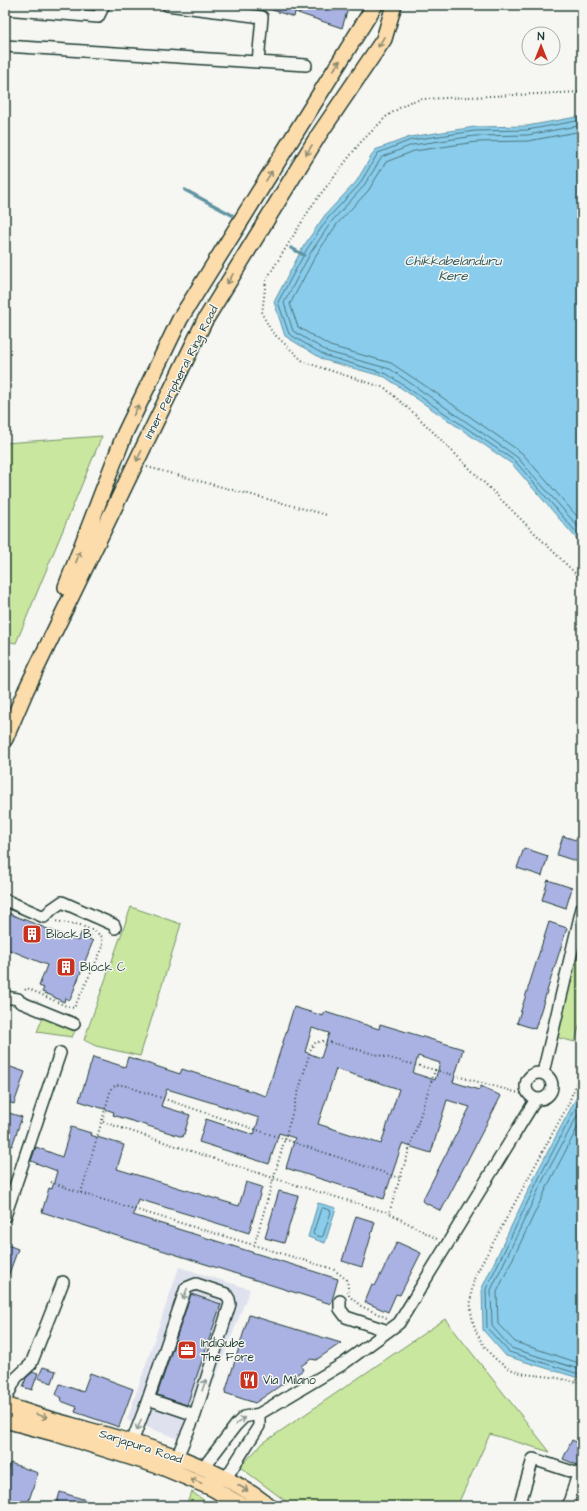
<svg xmlns="http://www.w3.org/2000/svg" width="587" height="1511" font-family="'Architects Daughter',sans-serif">
	<style>
		.built { fill: #dfe2ee }
		.green { fill: #c9e79e; stroke: #749269 }
		.water { fill: #8acceb; stroke: #5f93a2 }
		.lines { fill: none; stroke-linecap: round; stroke-linejoin: round }
		.shore { stroke: #4a767d; stroke-width: 1 }
		.stream { stroke: #5f93a2; stroke-width: 3.5 }
		.building { fill: #aab2e3; stroke: #1f3d34; fill-rule: evenodd }
		.minor-casing { stroke: #1f3d34; stroke-width: 14 }
		.major-casing { stroke: #1f3d34; stroke-width: 18 }
		.path { stroke: #1f3d34; stroke-width: 2; stroke-dasharray: 1 3; stroke-linecap: butt }
		.minor { stroke: #f6f6f2; stroke-width: 11 }
		.major { stroke: #fddcac; stroke-width: 15 }
		.oneway { stroke: #8e8c70 }
		.oneway2 { stroke: #8a9a93 }
		.labels { text-anchor: middle; stroke-width: 3; stroke-linejoin: round; paint-order: stroke }
		.street-label { font-size: 12px; fill: #1f3d34; stroke: #f6f6f2 }
		.poi-label { font-size: 12px; fill: #1f3d34; stroke: #f6f6f2; text-anchor: start }
		.water-label { font-size: 13px; font-style: italic; fill: #345a59; stroke: #f6f6f2 }
	</style>
	<rect width="100%" height="100%" fill="#f6f6f2"/>
	<filter id="ink" filterUnits="userSpaceOnUse"><feTurbulence type="fractalNoise" baseFrequency=".025" numOctaves="2"/><feDisplacementMap in="SourceGraphic" scale="8" xChannelSelector="R" yChannelSelector="G"/><feConvolveMatrix kernelMatrix="1 2 1 2 8 2 1 2 1" color-interpolation-filters="sRGB"/></filter>
	<g filter="url(#ink)">
		<!-- built -->
		<path class="built" d="M179 1267 250 1289 190 1443 127 1420Z"/>
		<!-- green -->
		<path class="green" d="M102 436 16 643 5 641V443Z
			M131 907 181 924 140 1056 96 1046 84 1040Z
			M582 927V1016L575 1042 551 1036Z
			M43 1017 75 1031 72 1037 37 1032Z
			M445 1319 550 1452 490 1434 457 1506H292L240 1467 263 1443Z
			M192 1492 212 1506H185Z"/>
		<!-- water -->
		<path class="water" d="M582 116V545L512 464 385 377 324 360 285 336 274 302 303 247 325 215 356 182 375 150 410 137 475 127 527 126Z
			M582 1087V1379L506 1356 483 1330 482 1288 536 1174Z
			M318 1203 336 1208 325 1243 308 1237Z"/>
		<g class="lines">
			<!-- shore -->
			<path class="shore" d="M582 120 527 130 475 131 411 140 378 153 359 185 328 218 307 249 278 302 289 334 326 356 387 374 515 461 582 539
				M582 125 528 135 475 136 412 145 382 157 363 187 332 221 311 252 284 303 293 331 328 352 390 369 517 457 582 531
				M582 131 528 141 476 142 414 151 386 162 368 191 337 224 316 255 290 304 298 327 330 346 391 363 436 393 522 453 582 522
				M582 1096 540 1176 486 1289 487 1328 509 1352 582 1375
				M582 1107 544 1178 491 1290 492 1326 511 1348 582 1370
				M582 1119 550 1181 497 1292 498 1324 515 1342 582 1364
				M323 1208 330 1210 331 1212 323 1236 321 1237 314 1235 313 1233 321 1209Z"/>
			<!-- stream -->
			<path class="stream" d="M185 190 232 215
				M291 248 304 255"/>
		</g>
		<!-- building -->
		<path class="building" d="M263 5H349L342 28 295 12 294 17 263 7Z
			M563 836 582 842V863L557 855Z
			M524 848 548 856 542 876 517 868Z
			M548 880 572 888 566 908 542 900Z
			M5 912 78 941 82 931 91 935 89 939 93 941 70 1000 65 998 64 1002 55 998V997L42 992 44 988 39 986 47 965 5 948Z
			M549 922 567 928 535 1029 517 1023Z
			M294 1007 323 1016 325 1012 379 1029 380 1024 463 1049 453 1082 479 1090 481 1086 501 1096 441 1211 422 1201 470 1107 447 1100 431 1153 402 1144 384 1199 286 1168 295 1138 279 1133 269 1164 199 1142 206 1119 254 1135 259 1118 213 1103 167 1089 161 1106 190 1115 183 1137 113 1115 114 1112 79 1101 93 1057 125 1067 128 1057 180 1074 182 1069 266 1096ZM312 1028 329 1033 321 1058 305 1052ZM418 1056 440 1063 435 1080 413 1073ZM336 1069 399 1089 381 1144 318 1124Z
			M5 1065 25 1072 14 1104 5 1101Z
			M9 1113 22 1117 12 1146 5 1144V1125Z
			M71 1127 91 1133 90 1135 124 1145 117 1169 239 1206 246 1182 262 1187 249 1233 138 1199 133 1215 338 1279 331 1304 42 1212 49 1188 52 1189 57 1171 31 1161 36 1147 62 1157Z
			M279 1191 298 1196 284 1243 265 1238Z
			M356 1216 375 1222 362 1267 342 1261Z
			M397 1242 421 1253 400 1295 396 1294 388 1312 365 1302 372 1285 375 1286Z
			M5 1244 18 1249 6 1282H5Z
			M191 1294 221 1304 187 1405 157 1395Z
			M249 1315 341 1343 316 1360 311 1359 301 1366 303 1370 255 1403 225 1393Z
			M43 1367 56 1371 52 1383 38 1378Z
			M33 1372 38 1373 32 1390 23 1387 26 1378Z
			M90 1373 133 1389 119 1427 75 1412 77 1407 61 1401 62 1398 56 1395 60 1384 83 1392Z
			M572 1440 582 1445V1467L563 1459Z
			M10 1463 38 1473 27 1506H5V1480Z
			M60 1492 99 1504 98 1506H56Z"/>
		<g class="lines">
			<!-- minor casing -->
			<g class="minor-casing">
				<path id="minor" d="M167 5 262 17 258 62
					M5 9 98 17 104 5
					M5 46 306 65
					M5 900 44 917 52 909 62 902 114 925 115 928
					M5 997 18 999 20 1002 74 1024
					M543 1073 582 908
					M526 1086a13 13 0 1 1 26 0a13 13 0 1 1-26 0Z
					M5 1216 60 1053
					M340 1301V1309L346 1317 388 1331
					M148 1399 195 1415
					M5 1401 16 1378 31 1364 63 1282
					M132 1442 145 1408 186 1288 196 1284 226 1294 229 1299 230 1304 195 1415 177 1457
					M203 1468 236 1425 244 1417 259 1414 343 1364 399 1323 536 1099
					M226 1478 259 1426V1414
					M519 1506 533 1459 582 1475
					M568 1506 578 1474"/>
			</g>
			<!-- major casing -->
			<g class="major-casing">
				<path id="major" d="M66 587 125 433 180 319 375 5
					M5 739 26 690 204 322 318 136 384 39 394 5
					M5 1405C24 1411 44 1418 63 1423 134 1443 210 1460 269 1506
					M5 1420 57 1434 162 1467 212 1488 243 1506"/>
			</g>
			<!-- path -->
			<path class="path" d="M582 92 423 99 409 102 387 116 360 143 313 204 266 280 262 314 272 332 304 362 385 388 417 416 582 580
				M147 467 327 515
				M25 990 27 988 66 1006 74 1008 103 947 102 937 96 932 80 925 55 921
				M582 1068 568 1105 475 1276C472 1287 470 1298 471 1310 473 1336 492 1364 518 1372 527 1375 534 1375 543 1376 556 1377 569 1381 582 1383
				M435 1070 526 1095
				M103 1122 273 1178 389 1213
				M51 1182 81 1193 333 1269 347 1280 349 1296 361 1306 389 1319
				M81 1193 111 1089 116 1085H123L400 1178 389 1213 437 1239
				M254 1246 311 1048 316 1042 325 1041 435 1070 400 1178"/>
			<!-- minor -->
			<use href="#minor" class="minor"/>
			<!-- major -->
			<use href="#major" class="major"/>
		</g>
		<!-- one-way arrows -->
		<defs><path id="oneway-shaft" d="M-6 0H5M1.5-3L5.5 0L1.5 3" fill="none" stroke-width="1.6" stroke-linecap="round" stroke-linejoin="round"/></defs>
		<g class="oneway">
			<use href="#oneway-shaft" transform="translate(381 42) rotate(120)"/>
			<use href="#oneway-shaft" transform="translate(337 65) rotate(-57)"/>
			<use href="#oneway-shaft" transform="translate(309 150) rotate(121)"/>
			<use href="#oneway-shaft" transform="translate(269 176) rotate(-58)"/>
			<use href="#oneway-shaft" transform="translate(230 279) rotate(121)"/>
			<use href="#oneway-shaft" transform="translate(136 410) rotate(-65)"/>
			<use href="#oneway-shaft" transform="translate(139 456) rotate(116)"/>
			<use href="#oneway-shaft" transform="translate(78 557) rotate(-69)"/>
			<use href="#oneway-shaft" transform="translate(42 1416) rotate(18)"/>
			<use href="#oneway-shaft" transform="translate(196 1481) rotate(-158)"/>
			<use href="#oneway-shaft" transform="translate(243 1488) rotate(33)"/>
		</g>
		<g class="oneway2">
			<use href="#oneway-shaft" transform="translate(185 1294) rotate(113)"/>
			<use href="#oneway-shaft" transform="translate(204 1385) rotate(-72)"/>
			<use href="#oneway-shaft" transform="translate(240 1421) rotate(-39)"/>
			<use href="#oneway-shaft" transform="translate(139 1425) rotate(111)"/>
		</g>
	</g>
	<!-- icons -->
	<defs>
		<g id="building-square" transform="scale(1)"><rect x="-9" y="-9" width="18" height="18" rx="4" fill="#c8321e" stroke="#f6f6f2"/><path d="M-4-6H4V6H1V3H-1V6H-4ZM-2.5-4.3h1.7v1.8h-1.7ZM.8-4.3h1.7v1.8H.8ZM-2.5-1h1.7V.8h-1.7ZM.8-1h1.7V.8H.8Z" fill="#fff"/></g>
		<g id="office-square" transform="scale(1)"><rect x="-9" y="-9" width="18" height="18" rx="4" fill="#c8321e" stroke="#f6f6f2"/><path d="M-6-3h4V-5.5h4V-3h4V5H-6ZM-1-4.5V-3h2v-1.5ZM-6 0V1H6V0Z" fill="#fff"/></g>
		<g id="restaurant-square" transform="scale(1)"><rect x="-9" y="-9" width="18" height="18" rx="4" fill="#c8321e" stroke="#f6f6f2"/><path d="M-5-6h1v4h1v-4h1v4h1v-4h1v5L-1.5 .5V6h-2V.5L-5-1ZM5-6V6H3V1.5H1.5Q1.5-4 5-6Z" fill="#fff"/></g>
	</defs>
	<g fill-rule="evenodd">
		<use href="#building-square" x="32" y="934"/>
		<use href="#building-square" x="66" y="967"/>
		<use href="#office-square" x="187" y="1350"/>
		<use href="#restaurant-square" x="249" y="1380"/>
	</g>
	<g class="labels">
		<!-- street labels -->
		<g class="street-label">
			<text transform="translate(181 372) rotate(-63)" y="4">Inner Peripheral Ring Road</text>
			<text transform="translate(141 1446) rotate(18)" y="4">Sarjapura Road</text>
		</g>
		<!-- poi labels -->
		<g class="poi-label">
			<text x="46" y="938">Block B</text>
			<text x="80" y="971">Block C</text>
			<text x="201" y="1347">IndiQube<tspan x="201" dy="14">The Fore</tspan></text>
			<text x="263" y="1384">Via Milano</text>
		</g>
		<!-- water labels -->
		<g class="water-label">
			<text x="453" y="265">Chikkabelanduru<tspan x="453" dy="15">Kere</tspan></text>
		</g>
	</g>
	<!-- margin -->
	<rect width="587" height="1511" fill="none" stroke="#f6f6f2" stroke-width="20"/>
	<rect x="10" y="10" width="567" height="1491" fill="none" stroke="#1f3d34" stroke-width="1.5" filter="url(#ink)"/>
	<!-- north arrow -->
	<g transform="translate(541 46)"><circle r="19" fill="#f6f6f2" stroke="#a0aca6"/>
	<path d="M0-3L7 15L0 10L-7 15Z" fill="#c8321e"/>
	<text y="-6" font-size="11" font-weight="bold" text-anchor="middle" fill="#1f3d34">N</text>
	</g>
</svg>
